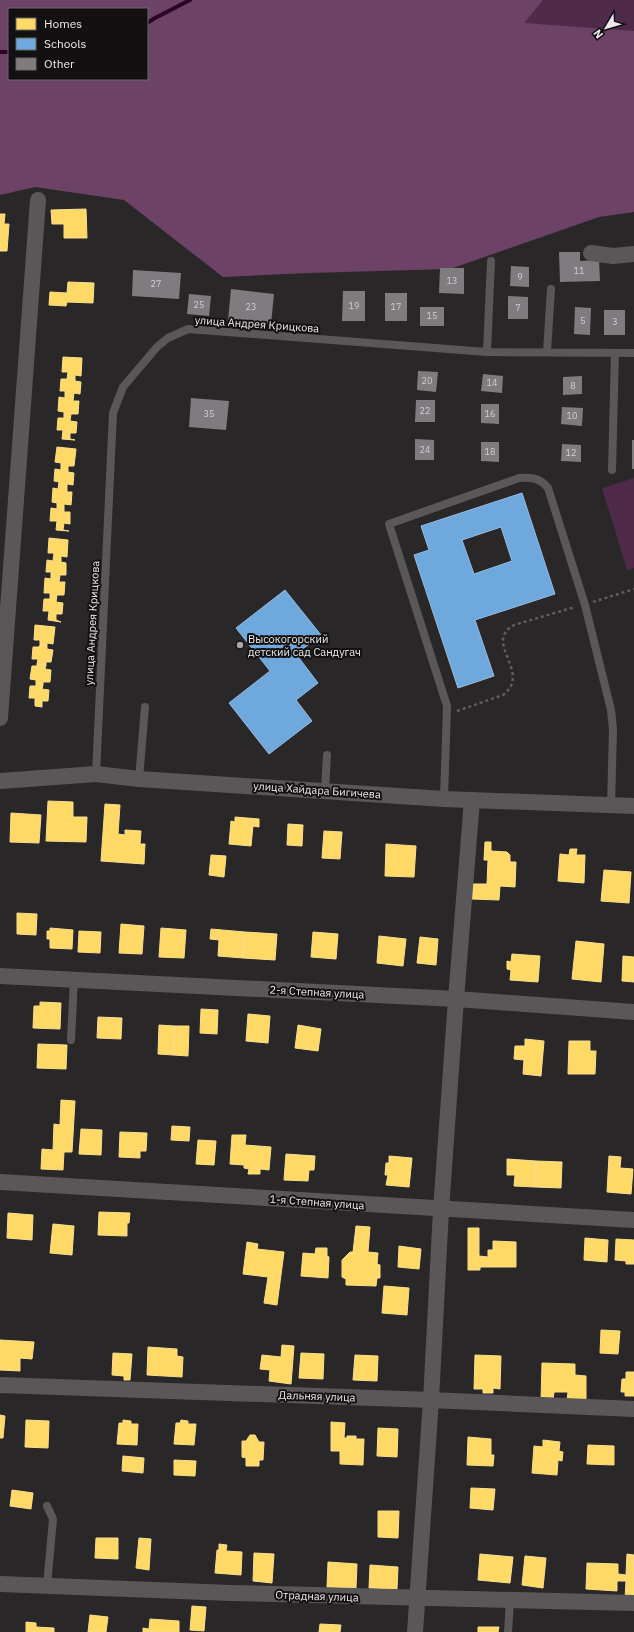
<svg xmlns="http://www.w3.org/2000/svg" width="634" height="1632" font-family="'IBM Plex Sans',sans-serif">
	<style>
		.green { fill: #4f2a4a }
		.forest { fill: #6c4366; fill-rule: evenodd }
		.homes { fill: #ffd966; stroke: #fade8e }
		.schools { fill: #6fa8dc; stroke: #95bce1; fill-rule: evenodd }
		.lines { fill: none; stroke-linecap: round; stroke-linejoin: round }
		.stream { stroke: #2c0628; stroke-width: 4 }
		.building { fill: #7e7c7e }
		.path { stroke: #605d5f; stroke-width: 2.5; stroke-dasharray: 3 3; stroke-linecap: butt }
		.service { stroke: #5a5759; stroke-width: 8 }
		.minor { stroke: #5a5759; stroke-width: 16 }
		.poi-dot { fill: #a9a6a8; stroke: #121011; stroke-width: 1.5 }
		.labels { text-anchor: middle; stroke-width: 4; stroke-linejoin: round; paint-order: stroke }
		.number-label { font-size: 9px; fill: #d1ced1 }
		.street-label { font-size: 11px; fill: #edeaed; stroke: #121011 }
		.poi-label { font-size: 11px; fill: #edeaed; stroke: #121011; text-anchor: start }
	</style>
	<rect width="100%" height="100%" fill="#2a2729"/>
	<!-- green -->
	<path class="green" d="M417 0H634V32L450 42Z
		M634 478V568L627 570 602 488Z"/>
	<!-- forest -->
	<path class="forest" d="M0 0H543L524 23 634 31V212L599 217 450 269 309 273 223 277 124 200 35 187 0 195ZM9 9H147V79H9Z"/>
	<!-- homes -->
	<path class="homes" d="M86 209 87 238H64V224H52L51 210Z
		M0 214H5L4 224H9L7 251H0Z
		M68 282 94 283 93 303 67 302 66 306 49 305 50 292 67 293Z
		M63 357 82 358 81 376 75 375V381L81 382 80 394 74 393 73 401H79L78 414H71L70 421 77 422 76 433H70V439L75 440 62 439 63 430H57L58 418H64V412L58 411 59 397 65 398V391H60L61 379H67L68 372H62Z
		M57 447 76 449 74 466H68V472L74 473 73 485 67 484V492H72L71 505 64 504V512H70V524L64 523 63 530 69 531 56 530 57 521H50L51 508 57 509V503L52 502 53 488 58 489 59 482 54 481 55 469 61 470V463L55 462Z
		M49 538 68 540 67 557 61 556V562L66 563V575H60L59 582H65L64 595H57L56 602 63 603 62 614H56V620L61 622 48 620 49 611H43L44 599H50V593H44L45 578 51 579V572H46L47 560 53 561 54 553H48Z
		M35 625 55 627 53 644 47 643V645H40V640H34Z
		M40 645H47V649L53 650 51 662H46V665L37 664 38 659H32L33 647H39Z
		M37 664 46 665 45 669 51 670 50 682H43V685L36 684V680L30 679 32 666H37Z
		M36 684 43 685 42 689 49 690 48 701H42V707L35 706V698H29L30 686H36Z
		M48 801 73 802V817H87L86 842 46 841Z
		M105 804 120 805 118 834 125 835V830L141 831 140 844H145L144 864 101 861Z
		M11 813 41 815 39 843 10 842Z
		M235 817 259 819V827L253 826 251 846 229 844 231 821 235 822Z
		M288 824 303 825 302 846 287 845Z
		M324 831 342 832 340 859 322 858Z
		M485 842H491V851L507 852 510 855V862H516L515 887 500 886 499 900 472 899 473 884H487L488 860H484Z
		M386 844 416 846 414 877 385 876Z
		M570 849H577L576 855H585L584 883 558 881 560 854 569 855Z
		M211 855 226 856 224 877 209 875Z
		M604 870 631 872 629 903 601 901Z
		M17 913 37 914 36 935 17 934Z
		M121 924 144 926 142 954 119 953Z
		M50 928 73 930 72 949 50 948V939H47V931H50Z
		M161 928 186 930 184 958 159 957Z
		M211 929 245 932 243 958 218 956 219 940 210 939Z
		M79 931 101 932 100 953 78 952Z
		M245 932 277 934 275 960 243 958Z
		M313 932 338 934 336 959 311 957Z
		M379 936 406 939 403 966 377 963Z
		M420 937 438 939 436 965 417 963Z
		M576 941 604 944 601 982 572 979Z
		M512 954 540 956 538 982 510 980 511 970 507 969V961L511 962Z
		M623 956 634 957V982L622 981Z
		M40 1002 61 1003 60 1029 33 1028 34 1006H40Z
		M201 1009 218 1010 217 1034 200 1033Z
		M248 1014 270 1016 268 1043 246 1041Z
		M98 1017 122 1018 121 1039 97 1038Z
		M159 1025 175 1026 173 1055 158 1054Z
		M298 1025 321 1029 318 1051 295 1048Z
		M175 1026H189L188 1056 173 1055Z
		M525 1039 544 1041 541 1076 523 1074 524 1060 514 1059 515 1046H525Z
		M569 1041H590V1051H596L595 1074H568Z
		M38 1044 67 1045 66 1069 37 1068Z
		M61 1100 75 1101 72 1152H64L63 1170 41 1169 42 1149 53 1150 54 1124 60 1125Z
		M172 1126 190 1127 189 1141 171 1140Z
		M81 1129 102 1130 101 1155 79 1154Z
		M120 1132 147 1133 146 1151H140V1158L119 1157Z
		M232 1135H246L245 1145 271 1147 269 1170 260 1169V1174H248L249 1169 244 1168V1165L230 1164Z
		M198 1140 216 1141 214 1165 196 1164Z
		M286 1154 315 1156 314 1170H309L308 1181 284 1180Z
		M389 1156 412 1158 409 1187 386 1185 388 1175H385L386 1163H389Z
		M609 1156 621 1157 620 1168 633 1169 631 1194 607 1192Z
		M507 1159 536 1161 535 1187 514 1186 515 1175H507Z
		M536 1161 562 1162 561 1188 535 1187Z
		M99 1212 130 1213 129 1223H127V1236L98 1235Z
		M8 1213 33 1215 32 1240 7 1238Z
		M53 1224 74 1226 72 1255 50 1253Z
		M356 1226 370 1227 368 1252 378 1253 377 1264 380 1265V1278H377L376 1286 346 1285V1279L342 1277V1260L350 1252H353Z
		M468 1228H479V1256L488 1257V1250H493V1241L516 1242V1267H480V1270H468Z
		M585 1238 608 1240 607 1262 584 1260Z
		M616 1239 634 1240V1264H626V1261L615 1260Z
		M247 1242 258 1244 257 1249 284 1252 277 1305 264 1303 268 1277 243 1274Z
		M399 1246 421 1249 419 1269 398 1267Z
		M316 1248H327V1256L329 1257 328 1278 301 1276 303 1253 315 1254Z
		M384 1286 409 1288 407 1315 382 1313Z
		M601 1330 620 1331 618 1354 600 1353Z
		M0 1340 34 1342 32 1359 20 1358V1371L0 1370Z
		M282 1345 294 1346 291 1384 269 1381 270 1370 260 1369 262 1355 281 1357Z
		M148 1347 177 1349V1356L183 1357 182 1377 147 1375Z
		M113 1353 132 1354 130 1380H124V1376L112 1375Z
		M301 1353 324 1354 323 1379 299 1378Z
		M355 1355 378 1356 377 1381 353 1380Z
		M475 1355 501 1356 500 1389 493 1388V1393H483V1389H474Z
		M542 1363 575 1364V1375L586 1376V1401L567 1400 568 1392H554L553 1400H541Z
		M626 1372H634V1396H625V1392H621L622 1379H626Z
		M0 1415 5 1416 3 1438H0Z
		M26 1420 49 1421 48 1448 25 1447Z
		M123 1420 131 1421V1424H138L137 1445 117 1444 119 1423H123Z
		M181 1420 188 1421V1424H196L194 1445 174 1444 176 1423H180Z
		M331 1422 345 1423 344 1438H347V1436H356V1439H364L363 1465 340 1464V1451H331Z
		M378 1428 398 1429 397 1457 377 1456Z
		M250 1435H255L259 1442H264L263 1460H259V1466H246V1458L242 1457V1441H246Z
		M468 1437 491 1439V1455H494L493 1466 467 1465Z
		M543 1440 560 1442 559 1451 563 1452 562 1461 558 1460 557 1475 532 1473 534 1446 543 1447Z
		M588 1445 614 1446V1465L587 1464Z
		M123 1456 144 1458 143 1473 122 1471Z
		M174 1460 196 1461 195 1476 174 1475Z
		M471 1488 495 1489 493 1510 470 1508Z
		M12 1490 33 1493 31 1509 10 1506Z
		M378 1511H399L398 1538 378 1537Z
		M96 1538H118V1559L95 1558Z
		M139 1538 151 1539 149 1570 136 1568Z
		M219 1544 227 1545 226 1551 242 1552 241 1575 215 1573 217 1550H219Z
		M254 1553 274 1554 272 1583 253 1581Z
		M480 1554 513 1557 510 1583 478 1580Z
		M627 1554 634 1555V1599L625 1598 626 1581H617V1591L586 1589 587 1563 618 1564V1574L626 1575Z
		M525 1556 546 1558 543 1588 522 1585Z
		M328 1562 357 1564 356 1588 327 1587Z
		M370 1565 398 1567 397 1589 369 1588Z
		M192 1606 206 1607 204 1631 190 1630Z
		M90 1615 108 1617 106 1632H88Z
		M150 1619 179 1621V1632H143V1628L149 1629Z
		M26 1622 36 1623V1627L54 1628V1632H26Z
		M320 1624 341 1625 340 1632H319Z
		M478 1627H499L498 1632H478Z"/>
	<!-- schools -->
	<path class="schools" d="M522 493 555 594 475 620 494 676 458 688 414 555 429 550 421 526ZM501 527 512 561 474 574 462 540Z
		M285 590 321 635 296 654 318 683 296 700 312 721 269 754 229 703 270 671 236 628Z"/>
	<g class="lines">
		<!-- stream -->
		<path class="stream" d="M147 23 155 18 190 0
			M0 52H9"/>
	</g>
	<!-- building -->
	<path class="building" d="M559 252H580V261L599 260 600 281 560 282Z
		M511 266 529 267V287L510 286Z
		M440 268H464V294L439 293Z
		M133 270 181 273 179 299 132 296Z
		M231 289 274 294 271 324 228 320Z
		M343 291H365V321H342Z
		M385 293H407V321H385Z
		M189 294 211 296 209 316 187 314Z
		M508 296 528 297V319H508Z
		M420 307H444V326H420Z
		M575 307 591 308 590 335 574 334Z
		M604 310H625V335H604Z
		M418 371 438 372 436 392 417 390Z
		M483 374 503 376 502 393 481 391Z
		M582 376V394L563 395V377Z
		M191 398 229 401 226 430 189 427Z
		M416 400H435V422H415Z
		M481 404H499V424L481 423Z
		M562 407 583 408 582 426 561 424Z
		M415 439 434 440V460H415Z
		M632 440H634V469H632Z
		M481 442H499V462L481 461Z
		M562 444 581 445V462L561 461Z"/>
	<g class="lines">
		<!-- path -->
		<path class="path" d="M593 602 634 589
			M457 711 503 695C533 672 482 643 514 625L575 607"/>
		<!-- service -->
		<path class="service" d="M487 352 491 261
			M547 352 551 289
			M612 470 615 353
			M96 774 113 413 123 387 157 347 168 338 188 329 487 352 634 353
			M139 779 145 707
			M325 791 327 755
			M444 799 447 706 389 524 519 478C532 477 540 478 548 488L585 605 611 710 613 729 611 806
			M71 1040 74 979
			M47 1586 53 1519 47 1506
			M508 1632 510 1601"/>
		<!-- minor -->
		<path class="minor" d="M591 253 613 256 634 254
			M0 718 38 200
			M0 781 96 774 139 779 444 799 634 806
			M0 976 456 999 634 1012
			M0 1182 634 1220
			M0 1385 431 1400 634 1409
			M0 1584 231 1593 634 1603
			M415 1632 431 1400 441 1210 456 999 472 800"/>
	</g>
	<!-- markers -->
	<circle class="poi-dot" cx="240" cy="645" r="4"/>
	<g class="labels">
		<!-- number labels -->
		<g class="number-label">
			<text x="579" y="274">11</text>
			<text x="520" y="280">9</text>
			<text x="452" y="284">13</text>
			<text x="156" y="287">27</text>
			<text x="199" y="308">25</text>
			<text x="354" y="309">19</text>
			<text x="251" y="310">23</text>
			<text x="396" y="310">17</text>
			<text x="518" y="311">7</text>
			<text x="432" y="319">15</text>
			<text x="583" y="324">5</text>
			<text x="615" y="325">3</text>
			<text x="427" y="384">20</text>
			<text x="492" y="386">14</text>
			<text x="573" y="389">8</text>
			<text x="425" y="414">22</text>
			<text x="209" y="417">35</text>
			<text x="490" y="417">16</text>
			<text x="572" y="419">10</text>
			<text x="425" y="453">24</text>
			<text x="490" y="455">18</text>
			<text x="571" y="456">12</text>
		</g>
		<!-- street labels -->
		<g class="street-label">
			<text transform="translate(257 324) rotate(4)" y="4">улица Андрея Крицкова</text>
			<text transform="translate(92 623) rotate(-87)" y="4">улица Андрея Крицкова</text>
			<text transform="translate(317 790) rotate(4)" y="4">улица Хайдара Бигичева</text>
			<text transform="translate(317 992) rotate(3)" y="4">2-я Степная улица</text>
			<text transform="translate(317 1202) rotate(4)" y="4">1-я Степная улица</text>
			<text transform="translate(317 1396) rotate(2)" y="4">Дальняя улица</text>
			<text transform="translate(317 1596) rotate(2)" y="4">Отрадная улица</text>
		</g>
		<!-- poi labels -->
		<g class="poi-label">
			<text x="248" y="643">Высокогорский<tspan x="248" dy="13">детский сад Сандугач</tspan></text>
		</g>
	</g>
	<!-- legend -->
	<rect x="8" y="8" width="140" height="72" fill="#121011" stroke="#6a6769"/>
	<rect x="16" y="18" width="20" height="12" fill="#ffd966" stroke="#6a6769"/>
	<text x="44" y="28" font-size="12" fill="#edeaed">Homes</text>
	<rect x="16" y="38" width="20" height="12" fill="#6fa8dc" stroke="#6a6769"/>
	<text x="44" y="48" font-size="12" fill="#edeaed">Schools</text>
	<rect x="16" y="58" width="20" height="12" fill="#7e7c7e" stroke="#6a6769"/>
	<text x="44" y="68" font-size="12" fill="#edeaed">Other</text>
	<!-- north arrow -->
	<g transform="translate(606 28) rotate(232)" stroke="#121011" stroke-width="3" paint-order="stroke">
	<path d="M0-3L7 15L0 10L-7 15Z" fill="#edeaed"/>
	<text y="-6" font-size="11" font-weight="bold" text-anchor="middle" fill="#edeaed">N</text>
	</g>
</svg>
